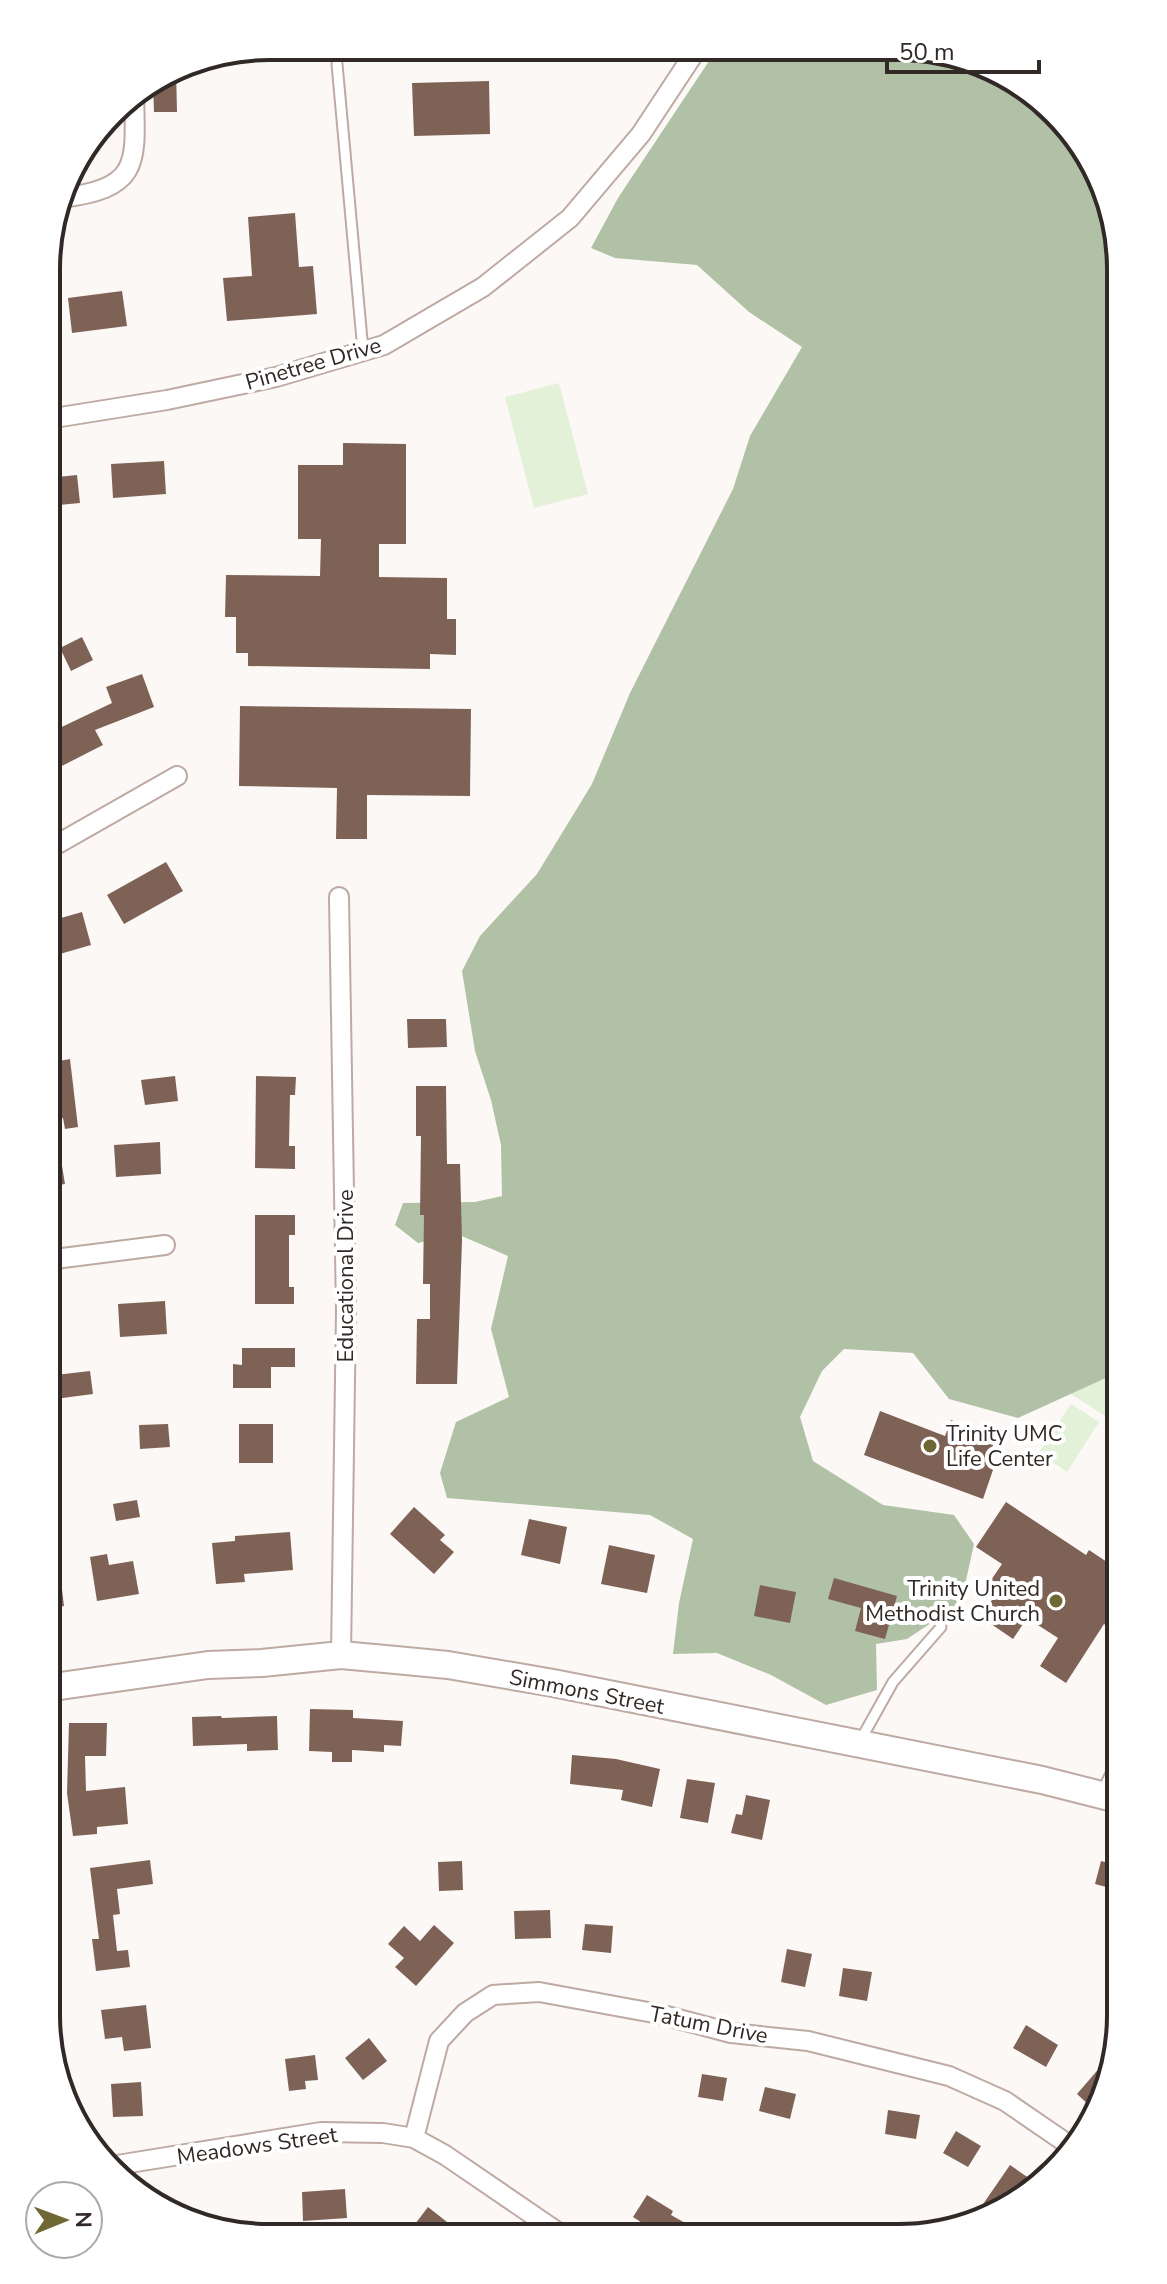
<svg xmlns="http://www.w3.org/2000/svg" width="1167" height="2284" font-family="'Nunito Sans',sans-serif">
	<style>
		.green { fill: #e2f1d7 }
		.forest { fill: #b0c1a5 }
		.building { fill: #7f6256 }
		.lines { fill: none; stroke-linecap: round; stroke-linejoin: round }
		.lane-casing { stroke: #beaaa3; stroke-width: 13 }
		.street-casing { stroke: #beaaa3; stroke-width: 22 }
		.secondary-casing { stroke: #beaaa3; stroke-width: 30 }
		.lane { stroke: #fff; stroke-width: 9 }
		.street { stroke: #fff; stroke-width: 18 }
		.secondary { stroke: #fff; stroke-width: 26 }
		.poi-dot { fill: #6f6734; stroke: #fff; stroke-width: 3 }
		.labels { text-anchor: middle; stroke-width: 8; stroke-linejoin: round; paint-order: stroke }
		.street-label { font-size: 22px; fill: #302926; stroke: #fff }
		.poi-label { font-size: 22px; fill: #302926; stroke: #fff; text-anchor: start }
		.rim { fill: none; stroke: #302926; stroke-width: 4 }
	</style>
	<rect width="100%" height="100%" fill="#fcf8f6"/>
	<!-- green -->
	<path class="green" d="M559 383 588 494 534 508 505 397Z
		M1121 1315V1426L1063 1389Z
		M1071 1404 1099 1422 1067 1472 1039 1453Z"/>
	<!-- forest -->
	<path class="forest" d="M717 49 941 50 1045 102 1109 198 1121 269V1371L1018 1418 949 1399 913 1353 844 1349 822 1371 800 1417 813 1461 883 1505 954 1515 974 1544 961 1603 907 1639 876 1644 877 1690 826 1705 771 1675 717 1653 673 1654 679 1603 693 1539 650 1515 447 1498 440 1473 456 1422 509 1397 491 1329 508 1256 457 1234 418 1243 395 1225 403 1203 475 1202 502 1196 501 1145 491 1100 475 1051 462 971 480 936 537 874 592 784 630 693 733 489 750 436 802 347 749 312 697 265 615 258 591 248 618 198Z"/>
	<!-- building -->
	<path class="building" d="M176 68 177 112H154L153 82Z
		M489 81 490 134 414 136 412 83Z
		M295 213 299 267 313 266 317 314 227 321 223 278 252 276 248 217Z
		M122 291 127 326 72 333 68 298Z
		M343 443 406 444V544H379V577L447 578V619H456V655L430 654V669L248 666V653H236V617H225L226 575 320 576 321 539H298V465H343Z
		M164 461 166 494 113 498 111 464Z
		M77 475 80 503 48 506V478Z
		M82 637 93 660 71 671 60 648Z
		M142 674 154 707 95 730 103 745 52 771 47 762V734L112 703 106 687Z
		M240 706 471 709 470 796 367 795V839H336L337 788 239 786Z
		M166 862 183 891 124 924 107 895Z
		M82 912 91 945 53 956 47 936V922Z
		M407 1019H446L447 1047 408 1048Z
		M70 1059 78 1127 65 1129 63 1118 47 1120V1094L59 1093 53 1062Z
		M175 1076 178 1101 145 1105 141 1080Z
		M256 1076 296 1077 295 1095H290L289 1146H295V1169L255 1168Z
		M416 1086H446L447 1164H460L462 1241 457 1384H416L417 1319H430V1284H423L424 1215H420L421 1136H416Z
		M56 1129 65 1184 47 1187V1130Z
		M160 1142 161 1174 116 1177 114 1145Z
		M255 1215H295V1235H289V1287H294V1304H255Z
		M165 1301 167 1334 120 1337 118 1304Z
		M242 1348H295V1367H271V1388H233V1364L242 1365Z
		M90 1371 93 1394 47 1400V1376Z
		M880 1411 945 1436 951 1420 996 1437 986 1464 994 1467 983 1499 864 1455Z
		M168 1424 170 1447 140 1449 139 1425Z
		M239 1424H273V1463H239Z
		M137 1500 140 1517 116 1521 113 1504Z
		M1006 1502 1086 1555 1089 1550 1107 1562 1105 1566 1121 1576V1613L1111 1628 1104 1624 1066 1683 1040 1666 1058 1638 1027 1618 1013 1639 981 1617 999 1589 989 1583 1002 1564 976 1547Z
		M414 1507 445 1535 440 1540 454 1552 434 1574 390 1534Z
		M529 1519 567 1527 560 1564 521 1555Z
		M290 1532 293 1570 244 1574 245 1582 216 1584 212 1543 235 1541V1536Z
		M609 1545 655 1555 647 1593 601 1584Z
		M57 1548 64 1606 46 1609V1549Z
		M107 1554 109 1565 133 1561 139 1594 97 1601 90 1557Z
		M834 1578 897 1596 885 1639 855 1631 861 1608 828 1599Z
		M760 1585 796 1592 790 1623 754 1616Z
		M310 1709 353 1710V1718L403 1721 401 1746 384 1745V1752L352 1750V1762H332V1752L309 1751Z
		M221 1716 222 1718 277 1716 278 1750 247 1751V1744L193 1746 192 1717Z
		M69 1723H107L106 1756H85L86 1791 125 1787 128 1824 97 1827V1834L73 1836 67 1793Z
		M572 1755 616 1759 660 1769 652 1807 621 1800 623 1790 570 1784Z
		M687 1779 715 1783 708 1823 680 1818Z
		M746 1795 770 1800 762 1840 731 1833 736 1814 742 1815Z
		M150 1860 153 1884 117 1889 120 1914 113 1915 117 1951 128 1950 130 1967 96 1971 92 1939H99L90 1868Z
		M462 1861 463 1890 439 1891 438 1862Z
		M1101 1861 1121 1866V1891L1095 1884Z
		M550 1910 551 1938 515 1939 514 1911Z
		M585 1924 613 1926 611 1953 582 1950Z
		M434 1925 454 1943 416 1986 395 1967 404 1958 388 1944 404 1926 420 1941Z
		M787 1949 812 1954 805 1987 781 1982Z
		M843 1968 872 1972 867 2001 839 1996Z
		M146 2005 151 2048 124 2051 122 2037 105 2039 101 2010Z
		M1026 2025 1058 2045 1046 2067 1013 2048Z
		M369 2038 387 2061 363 2080 345 2058Z
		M315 2055 318 2080 305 2081 306 2089 289 2091 285 2059Z
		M1108 2058 1109 2059 1091 2107 1077 2094Z
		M702 2074 727 2078 723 2101 698 2097Z
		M141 2082 143 2116 113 2117 111 2084Z
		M765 2087 796 2094 790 2119 759 2111Z
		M888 2110 920 2115 916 2139 885 2134Z
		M956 2131 981 2146 968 2167 943 2153Z
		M1010 2165 1033 2181 971 2225 970 2223Z
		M345 2189 347 2218 303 2221 302 2192Z
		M647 2195 673 2211 671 2215 710 2237H664L633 2217Z
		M428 2207 466 2237H423L412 2228Z"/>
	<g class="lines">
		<!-- lane casing -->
		<g class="lane-casing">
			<path id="lane" d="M337 64 363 351
				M860 1741 893 1682 941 1627"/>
		</g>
		<!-- street casing -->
		<g class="street-casing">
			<path id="street" d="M61 198C140 188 136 165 134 94
				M48 419 167 400 276 377 384 345 483 287 570 218 641 134 697 49
				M47 850 177 776
				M339 897 346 1311 341 1655
				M47 1260 165 1245
				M1105 1796 1121 1763
				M414 2138 439 2041 465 2013 493 1995 539 1992 659 2014 731 2033 808 2041 949 2076 1005 2101 1075 2149
				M111 2166 321 2132 383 2133 414 2138 445 2155 565 2237"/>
		</g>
		<!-- secondary casing -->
		<g class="secondary-casing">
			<path id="secondary" d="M46 1688 208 1665 262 1663 341 1655 385 1659 448 1665 553 1683 1042 1780 1121 1800"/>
		</g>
		<!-- lane -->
		<use href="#lane" class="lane"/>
		<!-- street -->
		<use href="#street" class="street"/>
		<!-- secondary -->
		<use href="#secondary" class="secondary"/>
	</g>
	<!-- markers -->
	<g class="poi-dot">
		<circle cx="930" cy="1446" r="8"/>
		<circle cx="1056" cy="1601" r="8"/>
	</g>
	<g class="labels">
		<!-- street labels -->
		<g class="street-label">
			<text transform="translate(313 363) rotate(-16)" y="8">Pinetree Drive</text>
			<text transform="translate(345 1276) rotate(-90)" y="8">Educational Drive</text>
			<text transform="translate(587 1691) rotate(11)" y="8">Simmons Street</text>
			<text transform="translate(709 2024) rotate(11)" y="8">Tatum Drive</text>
			<text transform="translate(257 2145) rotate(-8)" y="8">Meadows Street</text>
		</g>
		<!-- poi labels -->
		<g class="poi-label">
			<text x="946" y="1441">Trinity UMC<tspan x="946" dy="25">Life Center</tspan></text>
			<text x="1040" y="1596" text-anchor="end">Trinity United<tspan x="1040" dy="25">Methodist Church</tspan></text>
		</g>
	</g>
	<!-- crop -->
	<path d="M0 0H1167V2284H0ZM269 60H898A209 209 0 0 1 1107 269V2015A209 209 0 0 1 898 2224H269A209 209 0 0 1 60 2015V269A209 209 0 0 1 269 60Z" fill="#fff" fill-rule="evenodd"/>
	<path class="rim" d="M269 60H898A209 209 0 0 1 1107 269V2015A209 209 0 0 1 898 2224H269A209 209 0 0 1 60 2015V269A209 209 0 0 1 269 60Z"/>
	<!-- north arrow -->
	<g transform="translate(64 2220) rotate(89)"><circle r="38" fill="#ffffff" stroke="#aca9a8" stroke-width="2"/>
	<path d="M0-6L14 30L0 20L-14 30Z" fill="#6f6734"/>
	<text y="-12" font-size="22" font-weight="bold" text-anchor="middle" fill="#302926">N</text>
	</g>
	<!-- scale -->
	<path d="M887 60v12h152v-12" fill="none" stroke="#302926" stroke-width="4"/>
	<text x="899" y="60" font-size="24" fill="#302926" stroke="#ffffff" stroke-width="6" paint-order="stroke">50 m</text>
</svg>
